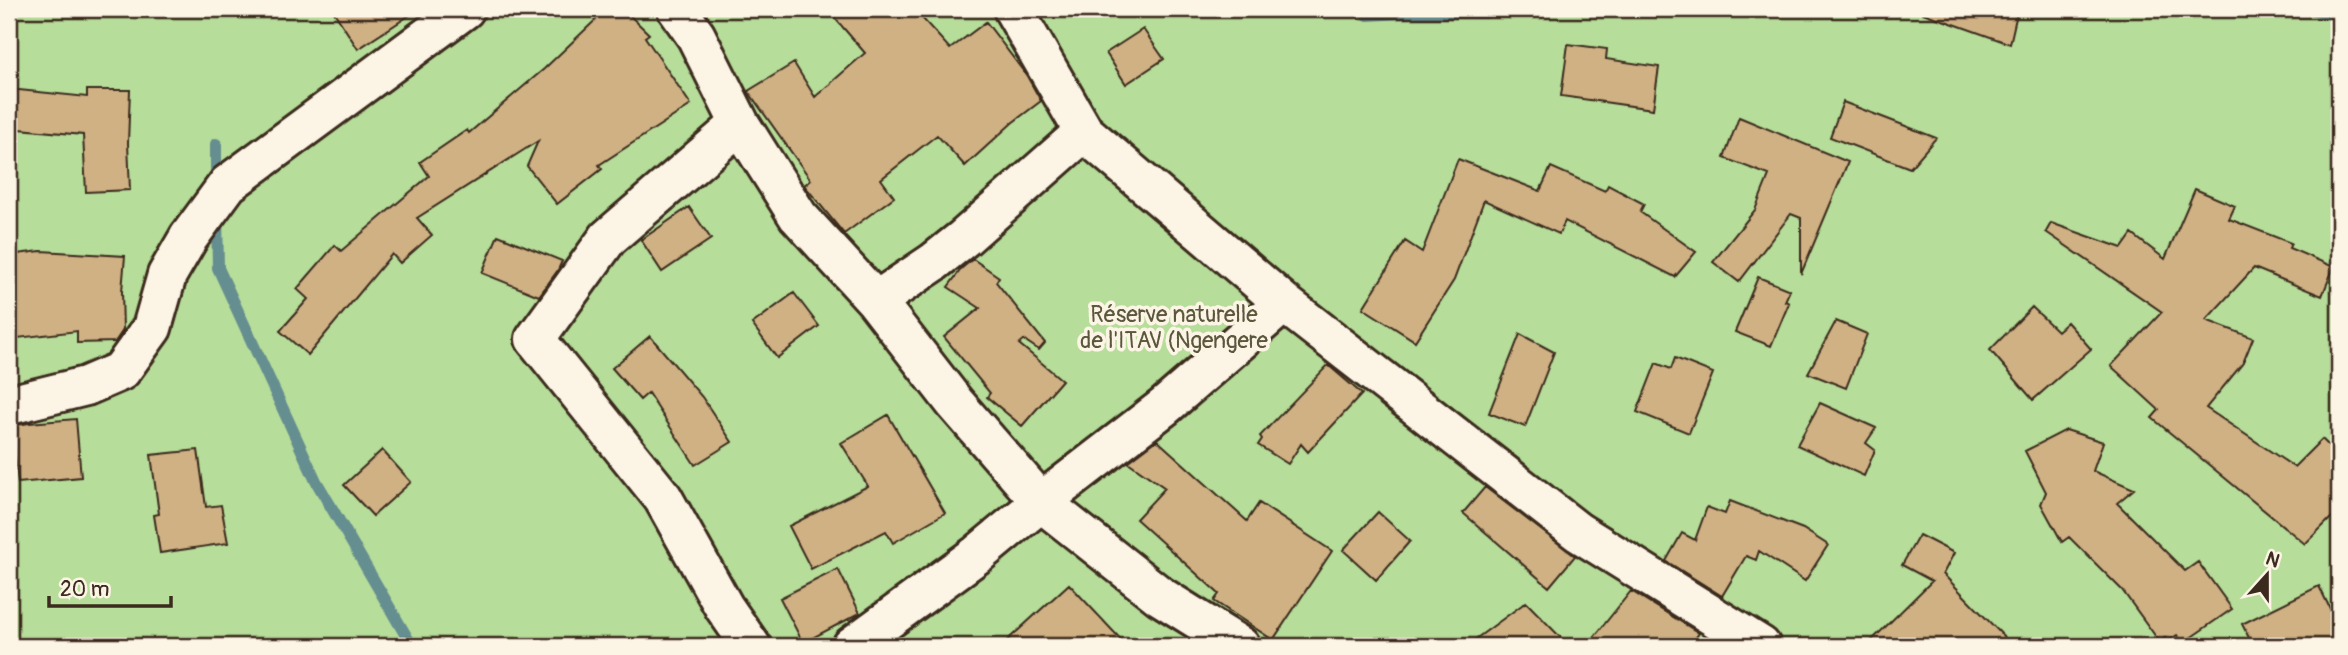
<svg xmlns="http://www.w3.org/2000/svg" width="2348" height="655" font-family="Pangolin,sans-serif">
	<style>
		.green { fill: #b6dd99; stroke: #78845c; stroke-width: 2 }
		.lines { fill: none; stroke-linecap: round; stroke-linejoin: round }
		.stream { stroke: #658e91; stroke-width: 12 }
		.building { fill: #cfb184; stroke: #3b2a1e; stroke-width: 2 }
		.street-casing { stroke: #3b2a1e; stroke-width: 44 }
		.street { stroke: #fcf5e5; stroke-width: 38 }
		.labels { text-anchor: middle; stroke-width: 7; stroke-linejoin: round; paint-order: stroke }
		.park-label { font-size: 23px; fill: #5a573d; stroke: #fcf5e5 }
	</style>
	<rect width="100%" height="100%" fill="#eee1c8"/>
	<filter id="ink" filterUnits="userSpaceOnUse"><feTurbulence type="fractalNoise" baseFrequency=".0143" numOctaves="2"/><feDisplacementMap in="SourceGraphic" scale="14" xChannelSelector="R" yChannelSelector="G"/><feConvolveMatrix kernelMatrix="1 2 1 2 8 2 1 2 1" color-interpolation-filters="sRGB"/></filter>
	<g filter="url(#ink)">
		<!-- green -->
		<path class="green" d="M9 9H2339V646H9Z"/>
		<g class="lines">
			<!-- stream -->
			<path class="stream" d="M1360 9 1368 15 1415 12 1485 13 1501 9
				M2310 9 2339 16
				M216 144V186
				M217 214 218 268 316 481 412 646"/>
		</g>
		<!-- building -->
		<path class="building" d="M332 9H419L358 49Z
			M607 9H623L649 34 645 37 691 105 599 165 602 169 557 204 527 166 538 141 417 218 432 235 400 263 392 254 308 355 280 331 308 299 297 289 335 245 341 251 429 176 420 162 467 130 469 133 544 69Z
			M827 9H914L950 49 986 22 1027 76 1041 101 1012 123 965 166 937 135 881 179 894 197 844 234 804 185 811 180 748 91 794 63 815 97 865 53Z
			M1924 9H2018L2010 44 1923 13Z
			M1143 29 1164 59 1126 84 1106 53Z
			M1568 44 1607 49 1606 59 1659 67 1653 109 1561 96Z
			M9 89 87 97V90H130L128 143 130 190 86 192 83 135 9 128Z
			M1843 102 1903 125 1936 138 1910 168 1830 137Z
			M1739 117 1848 162 1801 274V218L1791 214 1739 282 1713 262 1755 210 1769 175 1724 158Z
			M1458 159 1540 191 1551 167 1605 191 1608 185 1644 204 1640 212 1696 252 1675 277 1565 221 1559 234 1484 200 1454 280 1415 341 1363 308 1405 241 1422 252Z
			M2195 189 2235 206 2229 219 2291 243 2289 248 2334 267 2322 296 2254 268 2206 320 2253 338 2243 363 2206 408 2294 467 2322 439 2339 456V510L2305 544 2152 418 2159 410 2111 366 2162 312 2046 232 2051 223 2122 248 2132 234 2165 259Z
			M689 207 711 239 662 272 641 240Z
			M498 235 562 261 558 270 539 296 482 273Z
			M41 251 125 256 122 291 123 330 115 342 77 343V331L9 339V255Z
			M973 259 999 277 996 282 1045 343 1039 350 1024 340 1019 344 1062 380 1022 426 987 397 990 393 944 337 980 308 948 287 962 268Z
			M1758 277 1790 290 1785 301 1789 303 1771 346 1735 332Z
			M794 293 819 326 777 358 752 324Z
			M2032 307 2057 331 2067 322 2091 349 2033 400 1990 350Z
			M1836 321 1867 334 1846 388 1808 373Z
			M1520 334 1554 352 1525 427 1489 413Z
			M650 336 702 397 732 442 695 465 648 393 640 400 612 368Z
			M1675 358 1713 373 1689 433 1637 412 1656 363 1671 369Z
			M1328 365 1362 394 1308 452 1301 444 1288 464 1258 445 1262 439 1260 436Z
			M1820 403 1876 428 1866 443 1875 450 1864 476 1797 445Z
			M888 415 945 513 893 543 886 531 811 569 789 526 868 486 841 443Z
			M76 419 81 477 18 483 12 426 29 423Z
			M2066 430 2103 442 2093 471 2134 489 2117 503 2185 571 2198 562 2232 609 2183 643 2177 635 2168 641 2165 638 2159 641 2122 590 2069 537 2062 542 2041 504 2046 492 2025 451Z
			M1157 440 1247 521 1259 503 1332 551 1273 640 1214 601 1219 594 1136 519 1165 488 1128 462Z
			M198 450 206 507 221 505 228 543 160 553 154 515 159 514 151 455Z
			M382 450 411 482 373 516 344 485Z
			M1485 487 1575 556 1549 587 1463 513Z
			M1730 501 1803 529 1828 545 1805 581 1759 551 1756 560 1746 556 1722 596 1666 561 1682 533 1695 540 1707 507 1725 514Z
			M1378 512 1410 541 1376 580 1343 550Z
			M1919 535 1954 553 1943 574 2013 646H1866L1932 581 1902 565Z
			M838 569 860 613 803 643 780 598Z
			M1069 584 1127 646H1001Z
			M2319 586 2339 627V636L2319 646H2253L2242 624Z
			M1631 591 1699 633 1690 646H1587Z
			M1526 602 1569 646H1466Z"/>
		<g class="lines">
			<!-- street casing -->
			<g class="street-casing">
				<path id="street" d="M677 9 696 36 740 124 798 216 876 301 955 403 1041 502 1160 596 1240 646
					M1013 9 1084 132 1284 303 1578 532 1761 646
					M740 124 608 238 535 339 663 498 724 607 751 646
					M876 301 934 262 964 238 1084 132
					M9 405 86 386 121 371 152 328 167 275 189 237 228 184 465 9
					M852 646 978 554 1041 502 1164 407 1284 303"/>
			</g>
			<!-- street -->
			<use href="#street" class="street"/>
		</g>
	</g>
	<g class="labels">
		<!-- park labels -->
		<g class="park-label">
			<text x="1174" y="322">Réserve naturelle<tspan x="1174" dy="26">de l'ITAV (Ngengere</tspan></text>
		</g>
	</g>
	<!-- margin -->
	<rect width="2348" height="655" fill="none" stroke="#fcf5e5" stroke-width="35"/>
	<rect x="18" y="18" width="2313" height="620" fill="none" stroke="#3b2a1e" stroke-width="2.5" filter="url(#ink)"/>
	<!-- north arrow -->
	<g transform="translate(2267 575) rotate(21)" stroke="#fcf5e5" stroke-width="5" paint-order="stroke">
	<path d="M0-5L12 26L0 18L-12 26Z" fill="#3b2a1e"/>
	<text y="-10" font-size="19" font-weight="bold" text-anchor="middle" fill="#3b2a1e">N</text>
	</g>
	<!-- scale -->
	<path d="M49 596v10h122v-10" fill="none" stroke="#3b2a1e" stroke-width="3.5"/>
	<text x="60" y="596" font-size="21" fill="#3b2a1e" stroke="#fcf5e5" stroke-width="5" paint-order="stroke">20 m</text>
</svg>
